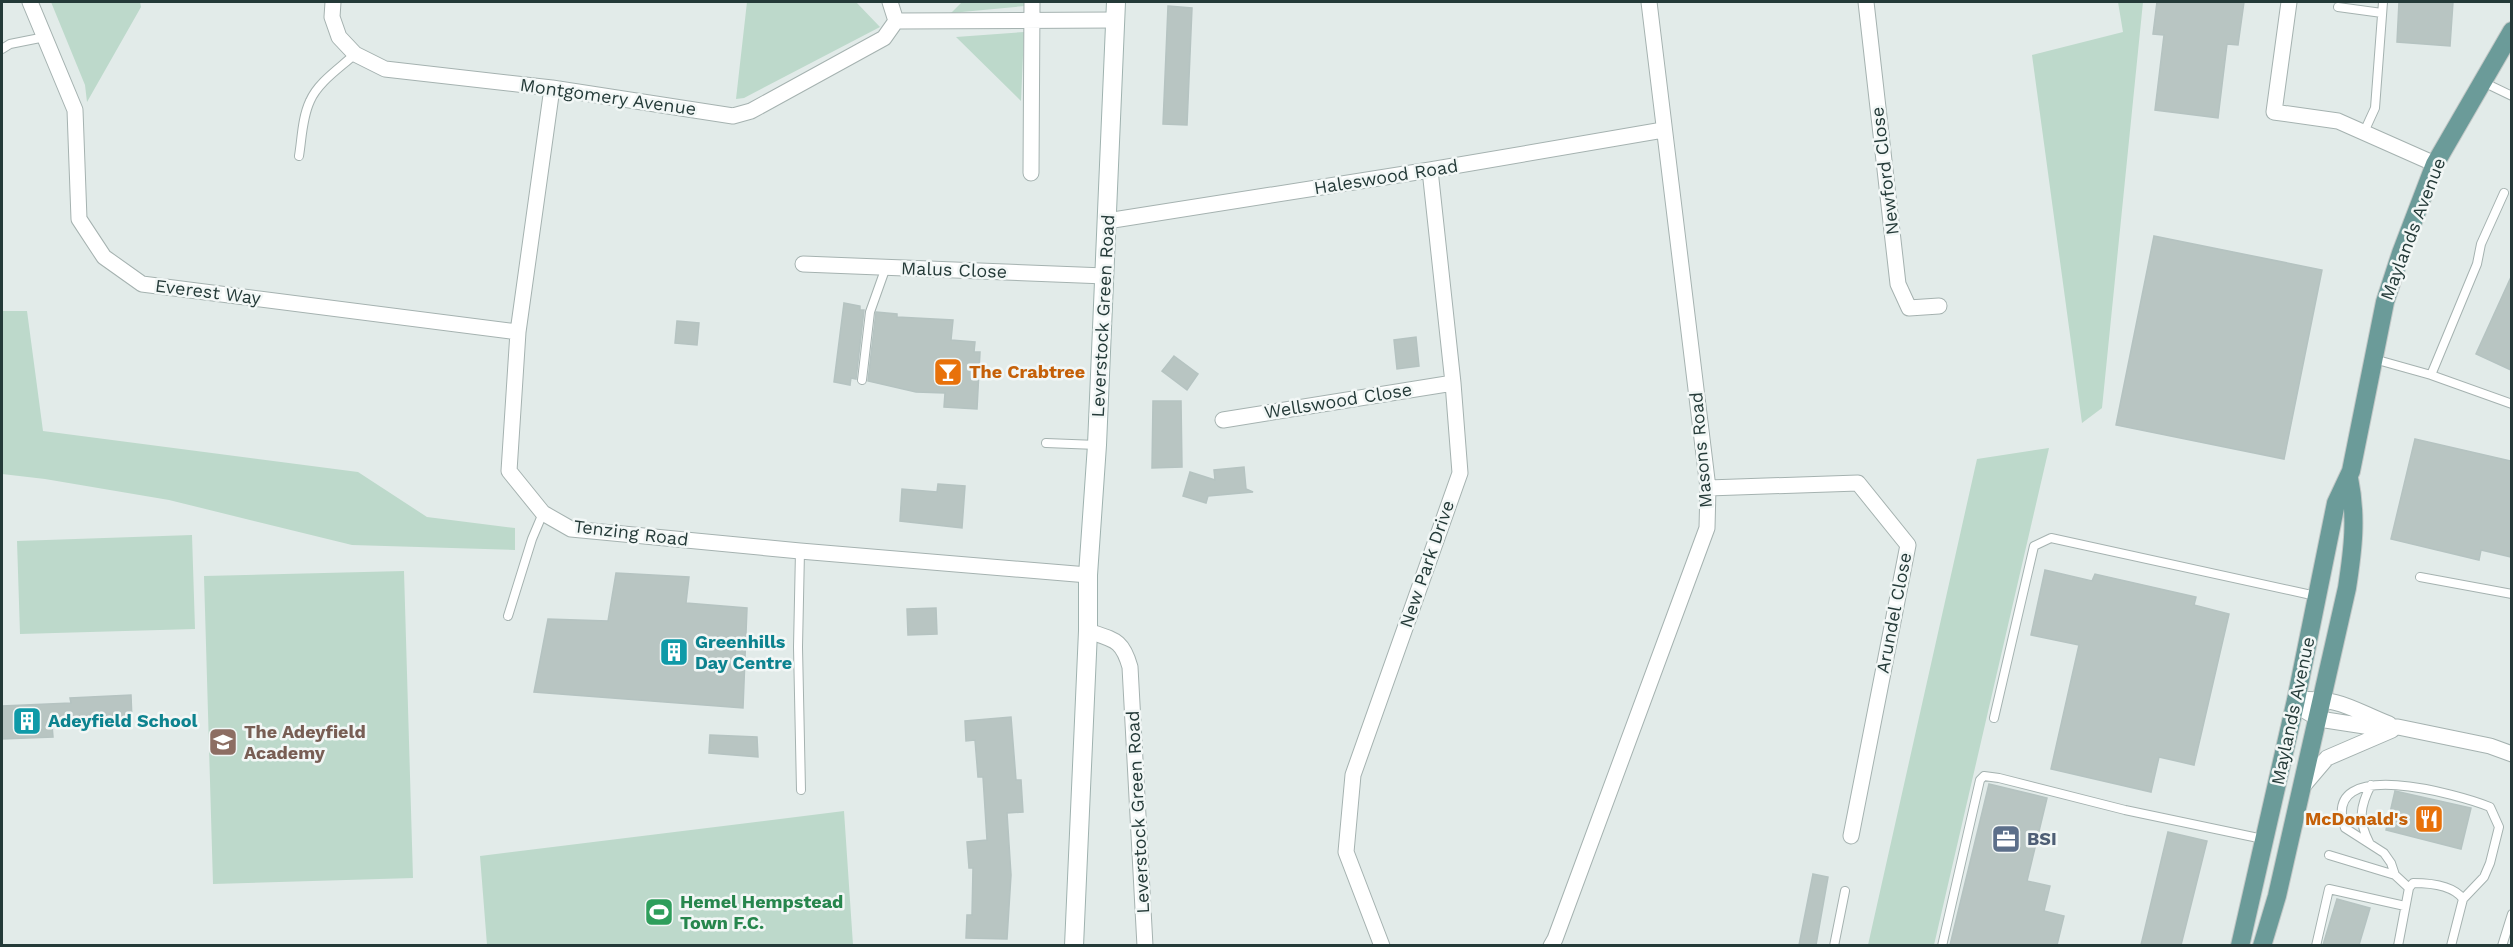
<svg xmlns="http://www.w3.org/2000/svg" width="2513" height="947" font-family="'Work Sans',sans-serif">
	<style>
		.green { fill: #bdd9cb }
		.building { fill: #b8c5c2; stroke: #b5c3c1; stroke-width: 1.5 }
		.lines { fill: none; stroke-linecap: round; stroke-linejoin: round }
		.lane-casing { stroke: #a5b2b0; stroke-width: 10 }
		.street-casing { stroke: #a5b2b0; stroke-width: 17 }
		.secondary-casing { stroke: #9fb2af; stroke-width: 20 }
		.primary-casing { stroke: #c2c8c7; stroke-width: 20 }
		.lane { stroke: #fff; stroke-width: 8 }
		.street { stroke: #fff; stroke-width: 15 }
		.secondary { stroke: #fff; stroke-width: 18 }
		.primary { stroke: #6b9b99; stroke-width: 18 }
		.labels { text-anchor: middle; stroke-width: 5; stroke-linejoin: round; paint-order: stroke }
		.street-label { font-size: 18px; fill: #243a38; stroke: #f2f7f6 }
		.food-label { font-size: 18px; font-weight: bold; fill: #c56008; stroke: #f2f7f6; text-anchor: start }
		.culture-label { font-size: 18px; font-weight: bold; fill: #0d838f; stroke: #f2f7f6; text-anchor: start }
		.education-label { font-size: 18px; font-weight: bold; fill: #785e54; stroke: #f2f7f6; text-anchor: start }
		.service-label { font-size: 18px; font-weight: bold; fill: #4e5e75; stroke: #f2f7f6; text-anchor: start }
		.leisure-label { font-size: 18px; font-weight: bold; fill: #27864d; stroke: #f2f7f6; text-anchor: start }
	</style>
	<rect width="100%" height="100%" fill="#e2ebe9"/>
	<!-- green -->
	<path class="green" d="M51 2H140L141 7 87 102 85 85Z
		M747 2H856L880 27 744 98 736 99Z
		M962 2H1025V6L951 13Z
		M2118 2H2143L2102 408 2082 423 2032 55 2123 32Z
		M1024 32 1021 101 956 37Z
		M2 311H27L43 431 358 472 427 517 515 528V550L352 545 169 500 45 479 2 474Z
		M2049 448 1934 945H1868L1977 459Z
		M192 535 195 629 20 634 17 541Z
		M404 571 413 878 213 884 204 576Z
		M844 811 853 945H487L480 856Z"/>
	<!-- building -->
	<path class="building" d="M2157 2H2244L2238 45 2227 44 2218 118 2155 110 2164 35 2153 34Z
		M2399 2H2453L2450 46 2397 42Z
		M1168 6 1192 8 1187 125 1163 124Z
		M2154 236 2322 270 2284 459 2116 425Z
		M2511 277V370L2476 354Z
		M844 303 860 306V310H864L856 379 851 378 850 385 834 382Z
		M876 312 897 314V317L953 320 951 340 975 342 974 352H980L977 409 944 407 945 393 916 392 868 381Z
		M677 321 699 323 697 345 675 343Z
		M1416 337 1419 366 1397 369 1394 340Z
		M1174 356 1198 374 1187 390 1162 371Z
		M1153 401H1181L1182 467 1152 468Z
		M2415 439 2511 461V557L2481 550 2479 560 2391 539Z
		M1244 467 1246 489 1253 492 1208 496 1206 503 1183 496 1190 472 1215 480 1214 470Z
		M938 484 965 486 962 528 900 521 902 489 937 492Z
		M2045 570 2092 581 2095 574 2196 597 2194 605 2229 614 2194 765 2159 757 2151 792 2051 769 2079 645 2031 635Z
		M616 573 689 577 686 603 747 608 743 708 534 692 548 619 608 621Z
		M936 608 937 634 908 635 907 609Z
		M131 695 132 721 52 725 53 737 2 739V706L71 703 70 698Z
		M1011 717 1016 780H1021L1023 812 1007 813 1011 875 1007 939 966 938 967 915H972L973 868H969L967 842 987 840 983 777H978L975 740 966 741 965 721Z
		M710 735 757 737 758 757 709 753Z
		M1989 784 2047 798 2027 881 2050 886 2044 911 2064 916 2057 945H1950Z
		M2395 791 2471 808 2461 849 2386 830Z
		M2168 832 2207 841 2181 945H2141Z
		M1813 874 1828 877 1816 945H1799Z
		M2337 899 2370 908 2359 945H2323Z"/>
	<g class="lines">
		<!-- lane casing -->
		<g class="lane-casing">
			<path id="lane" d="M2338 7 2382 13
				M2 49 10 44 45 37
				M2483 82 2512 96
				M2364 132 2375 108 2383 2
				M299 156C302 138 302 118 310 101 318 82 340 68 355 54
				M2374 359 2431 375 2512 404
				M2431 375 2477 264 2481 244 2504 193
				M862 380 870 312 886 267
				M1046 443 1097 445
				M800 551 798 647 801 790
				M2420 577 2512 594
				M508 616 532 539 543 513
				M1994 718 2034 546 2051 538 2316 596
				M2369 842C2358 821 2360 806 2371 785
				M2329 855 2395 875
				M2409 888 2395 875 2391 863 2384 853 2345 828C2319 754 2461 795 2490 807L2499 827 2490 863 2484 877 2463 899
				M1834 946 1845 891
				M1942 946 1980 780 1984 776 1999 778 2125 810 2263 839
				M2316 946 2329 889 2405 906
				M2398 946 2409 888 2413 883C2429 883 2453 885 2463 899L2451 946
				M2502 946 2512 914"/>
		</g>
		<!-- street casing -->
		<g class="street-casing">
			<path id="street" d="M30 2 75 110 79 219 104 257 142 284 518 332
				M333 2 332 17 339 37 355 54 385 69 552 88 733 116 751 111 884 38 896 21 890 2
				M1866 2 1898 284 1909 308 1939 306
				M2289 2 2274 112 2338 121 2435 164
				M896 21 1116 20
				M552 88 518 332 509 471 543 513 571 529 800 551 1088 575
				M1031 173 1032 2
				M1107 221 1430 170 1663 130
				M803 264 1105 276
				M1223 420 1453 383
				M1708 488 1858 483 1908 545 1851 836
				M1088 631C1114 640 1122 639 1130 667L1145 946
				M2296 700C2340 697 2351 709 2389 724
				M2295 705 2319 719 2371 727H2398L2490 746 2512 754
				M2304 785 2327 758 2392 730
				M1382 946 1346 852 1353 775 1460 473 1453 383 1430 170
				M1551 946 1555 939 1707 528 1708 488 1649 2"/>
		</g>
		<!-- secondary casing -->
		<g class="secondary-casing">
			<path id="secondary" d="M1074 946 1088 631V575L1097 445 1116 2"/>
		</g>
		<!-- primary casing -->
		<g class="primary-casing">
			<path id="primary" d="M2240 946 2296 700 2336 503 2351 471 2385 302 2401 253 2435 164 2512 31
				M2262 946 2277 896 2347 588C2353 549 2357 517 2349 478"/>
		</g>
		<!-- lane -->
		<use href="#lane" class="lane"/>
		<!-- street -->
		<use href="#street" class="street"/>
		<!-- secondary -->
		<use href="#secondary" class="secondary"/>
		<!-- primary -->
		<use href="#primary" class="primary"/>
	</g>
	<!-- icons -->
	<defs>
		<g id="bar-square" transform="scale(1.5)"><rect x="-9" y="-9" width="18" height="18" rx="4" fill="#e8710a" stroke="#f2f7f6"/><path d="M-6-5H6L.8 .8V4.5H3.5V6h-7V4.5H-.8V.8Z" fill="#fff"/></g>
		<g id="building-square" transform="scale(1.5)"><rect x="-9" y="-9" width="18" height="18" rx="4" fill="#0f9aa8" stroke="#f2f7f6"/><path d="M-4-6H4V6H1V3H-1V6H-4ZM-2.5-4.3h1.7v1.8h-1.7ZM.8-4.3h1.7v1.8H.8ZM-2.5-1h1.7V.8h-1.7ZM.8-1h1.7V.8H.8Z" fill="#fff"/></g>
		<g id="school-square" transform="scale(1.5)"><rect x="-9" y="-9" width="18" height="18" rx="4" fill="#8d6e63" stroke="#f2f7f6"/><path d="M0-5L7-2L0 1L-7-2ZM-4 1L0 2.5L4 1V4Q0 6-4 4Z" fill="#fff"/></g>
		<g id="restaurant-square" transform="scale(1.5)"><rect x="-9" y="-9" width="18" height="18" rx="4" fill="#e8710a" stroke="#f2f7f6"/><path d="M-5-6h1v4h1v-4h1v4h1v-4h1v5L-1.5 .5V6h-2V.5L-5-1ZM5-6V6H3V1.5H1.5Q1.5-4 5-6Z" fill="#fff"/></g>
		<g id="office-square" transform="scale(1.5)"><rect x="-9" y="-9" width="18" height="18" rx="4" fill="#5c6f8a" stroke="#f2f7f6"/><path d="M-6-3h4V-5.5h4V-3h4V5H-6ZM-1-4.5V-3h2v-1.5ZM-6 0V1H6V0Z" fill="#fff"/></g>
		<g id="stadium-square" transform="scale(1.5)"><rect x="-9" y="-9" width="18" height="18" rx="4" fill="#2e9e5b" stroke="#f2f7f6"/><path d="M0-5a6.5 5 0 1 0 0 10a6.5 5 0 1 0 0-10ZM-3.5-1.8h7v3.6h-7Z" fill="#fff"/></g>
	</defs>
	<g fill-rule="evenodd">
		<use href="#bar-square" x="948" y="372"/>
		<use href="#building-square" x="674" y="652"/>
		<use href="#building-square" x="27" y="721"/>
		<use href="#school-square" x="223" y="742"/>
		<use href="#restaurant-square" x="2429" y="819"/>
		<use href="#office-square" x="2006" y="839"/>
		<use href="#stadium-square" x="659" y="912"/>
	</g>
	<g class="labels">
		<!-- street labels -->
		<g class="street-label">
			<text transform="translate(608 97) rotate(8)" y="6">Montgomery Avenue</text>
			<text transform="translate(1885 171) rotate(-97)" y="6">Newford Close</text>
			<text transform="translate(1386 177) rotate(-9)" y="6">Haleswood Road</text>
			<text transform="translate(2413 229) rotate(-69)" y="6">Maylands Avenue</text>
			<text transform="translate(954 270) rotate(2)" y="6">Malus Close</text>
			<text transform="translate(208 292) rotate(7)" y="6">Everest Way</text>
			<text transform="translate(1103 316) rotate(-87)" y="6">Leverstock Green Road</text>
			<text transform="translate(1338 401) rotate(-9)" y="6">Wellswood Close</text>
			<text transform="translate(1701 450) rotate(-95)" y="6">Masons Road</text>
			<text transform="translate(631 533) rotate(7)" y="6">Tenzing Road</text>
			<text transform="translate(1427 564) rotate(-71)" y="6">New Park Drive</text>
			<text transform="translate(1894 613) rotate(-79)" y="6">Arundel Close</text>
			<text transform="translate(2293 711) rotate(-78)" y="6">Maylands Avenue</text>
			<text transform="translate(1138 812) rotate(-93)" y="6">Leverstock Green Road</text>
		</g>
		<!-- food labels -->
		<g class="food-label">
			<text x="969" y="378">The Crabtree</text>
			<text x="2408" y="825" text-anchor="end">McDonald's</text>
		</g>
		<!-- culture labels -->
		<g class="culture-label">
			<text x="695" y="648">Greenhills<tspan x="695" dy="21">Day Centre</tspan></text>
			<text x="48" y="727">Adeyfield School</text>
		</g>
		<!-- education labels -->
		<g class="education-label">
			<text x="244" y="738">The Adeyfield<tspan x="244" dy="21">Academy</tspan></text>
		</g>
		<!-- service labels -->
		<g class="service-label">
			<text x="2027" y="845">BSI</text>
		</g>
		<!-- leisure labels -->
		<g class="leisure-label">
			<text x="680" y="908">Hemel Hempstead<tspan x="680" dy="21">Town F.C.</tspan></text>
		</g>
	</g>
	<!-- border -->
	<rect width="2513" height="947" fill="none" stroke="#243a38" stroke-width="6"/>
</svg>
